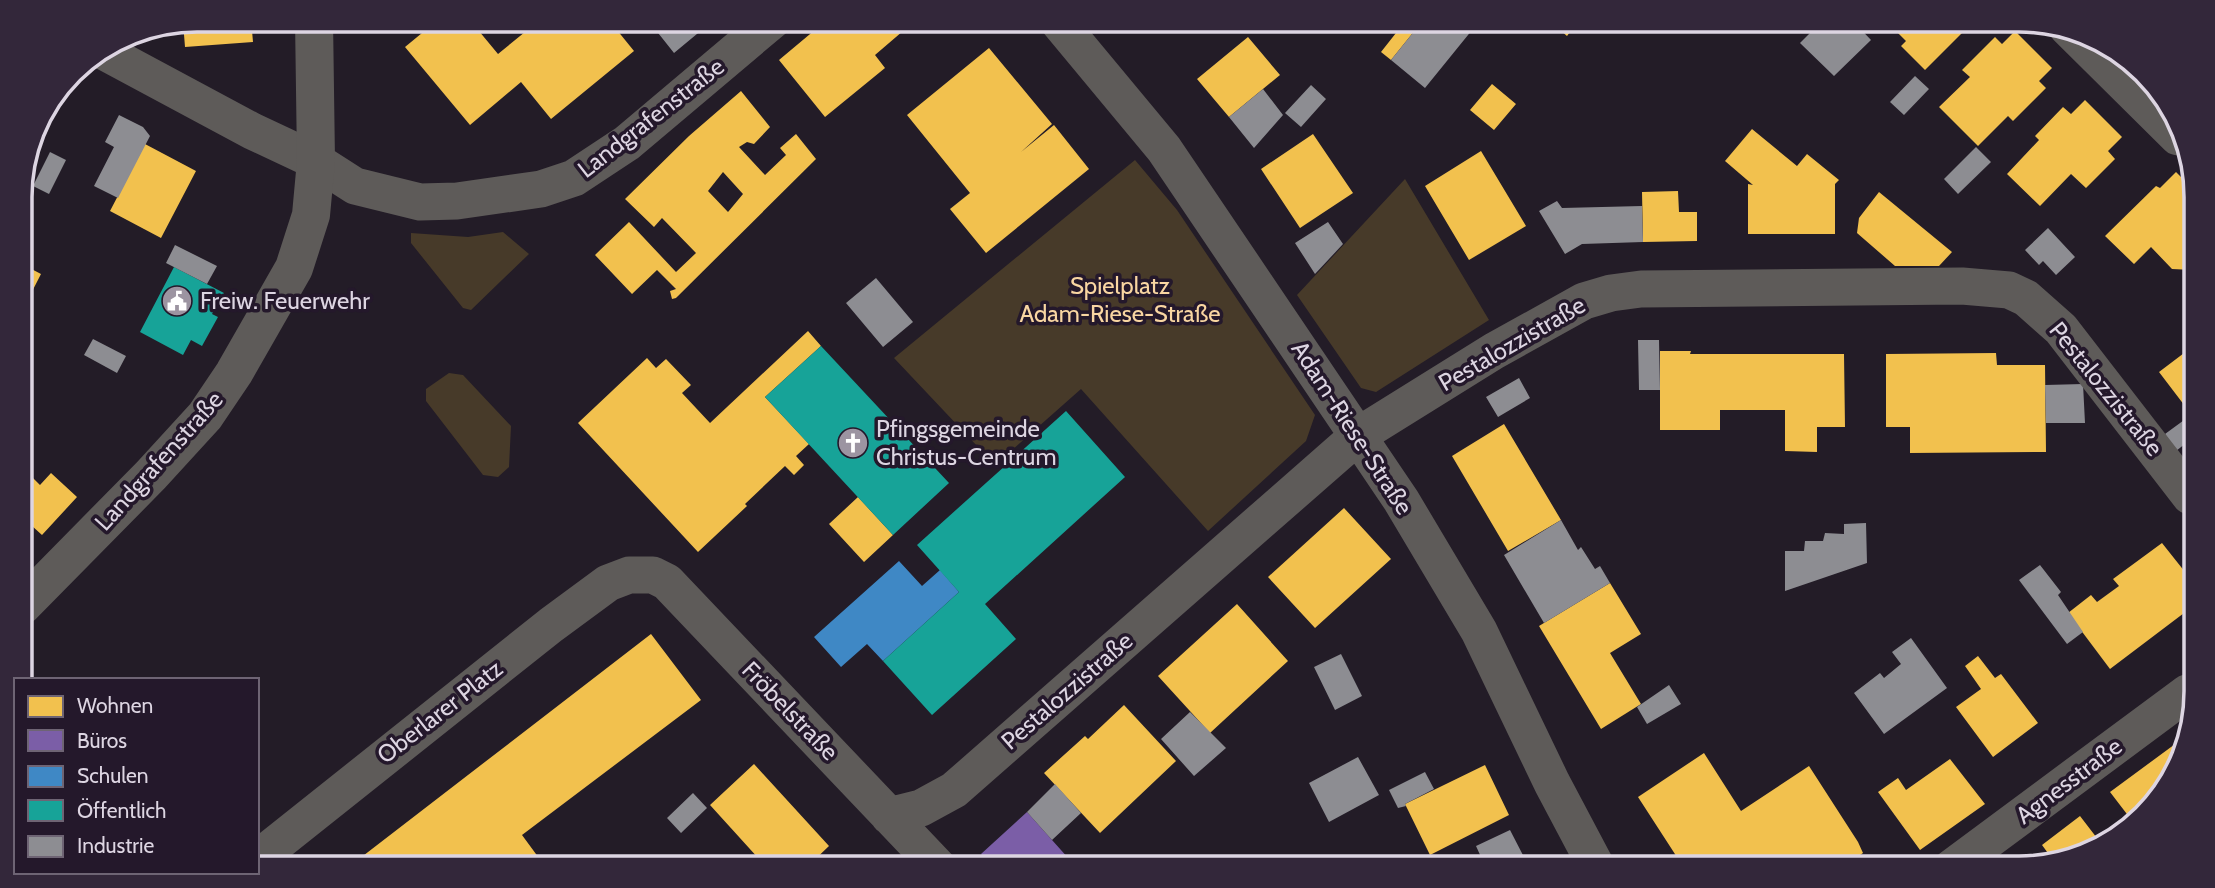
<svg xmlns="http://www.w3.org/2000/svg" width="2215" height="888" font-family="Cabin,sans-serif">
	<style>
		.green { fill: #473a29 }
		.homes { fill: #f2c14e; fill-rule: evenodd }
		.offices { fill: #7b5ea7 }
		.schools { fill: #3f88c5 }
		.public { fill: #17a398 }
		.industry { fill: #8d8d92 }
		.lines { fill: none; stroke-linecap: round; stroke-linejoin: round }
		.minor { stroke: #5e5b59; stroke-width: 37 }
		.tertiary { stroke: #5e5b59; stroke-width: 38 }
		.labels { text-anchor: middle; stroke-width: 7; stroke-linejoin: round; paint-order: stroke }
		.street-label { font-size: 24px; fill: #ddd5e2; stroke: #24182b }
		.park-label { font-size: 24px; fill: #f9d6a2; stroke: #24182b }
		.poi-label { font-size: 24px; fill: #ddd5e2; stroke: #24182b; text-anchor: start }
		.rim { fill: none; stroke: #ddd5e2; stroke-width: 3.5 }
	</style>
	<rect width="100%" height="100%" fill="#231c27"/>
	<!-- green -->
	<path class="green" d="M1135 160 1177 210 1315 415 1306 441 1208 531 1081 389 995 465 894 358Z
		M1405 179 1489 320 1376 392 1361 388 1297 295Z
		M503 232 529 254 471 310 463 308 411 243V233L468 237Z
		M449 373 463 375 511 426 509 467 498 477 483 475 426 401V389Z"/>
	<!-- homes -->
	<path class="homes" d="M196 19H251L253 42 185 47 183 22Z
		M439 19H469L498 54 541 19H608L634 51 551 119 521 82 470 125 405 47Z
		M828 19H917L875 55 885 68 825 117 779 60Z
		M1407 19H1424L1391 60 1381 52Z
		M1547 19H1580L1567 36Z
		M1903 19H1976L1925 70 1901 46 1906 41 1894 29Z
		M2015 31 2052 68 2039 81 2046 88 2013 121 2008 116 1978 146 1939 107 1970 77 1962 70 1995 37 2002 44Z
		M1248 37 1280 75 1229 117 1197 79Z
		M989 48 1052 124 1021 152 1054 125 1089 169 986 253 950 209 970 193 907 115Z
		M1492 84 1516 104 1494 130 1470 110Z
		M61 87 63 88 34 143 31 141 38 118Z
		M741 91 770 127 754 144 747 142 739 147 765 175 786 155 780 148 796 134 816 159 676 298 672 299 670 291 676 289 657 270 632 294 595 255 629 222 676 272 696 253 662 218 654 227 625 199 689 136ZM723 172 743 194 728 212 708 191Z
		M2085 100 2122 137 2108 151 2115 159 2086 188 2071 174 2040 206 2007 174 2039 140 2035 136 2063 107 2071 114Z
		M1752 129 1797 166 1807 154 1839 180 1835 184V234H1748V184L1753 185 1725 161Z
		M1313 134 1353 193 1300 228 1261 169Z
		M145 144 196 171 161 238 110 211Z
		M1481 151 1526 226 1469 260 1425 186Z
		M2176 172 2194 190 2193 270 2172 269 2151 247 2134 264 2105 236 2156 186 2160 188Z
		M1678 191 1679 212H1697V241L1643 242 1642 192Z
		M1879 192 1952 252 1939 266H1895L1857 233 1859 218Z
		M20 263 41 274 20 315Z
		M808 331 821 346 765 397 809 444 796 456 804 465 794 475 785 466 745 504 747 506 698 552 578 423 647 358 656 368 666 359 691 385 682 393 710 423Z
		M2192 347 2191 414 2159 372Z
		M1660 351H1691L1690 354H1844L1845 427H1817V452L1785 451V410H1720V430H1660Z
		M1996 353 1997 365H2045L2046 452 1910 453V427H1886V354Z
		M1504 424 1561 520 1508 551 1452 456Z
		M51 473 77 497 42 535 21 516V482L29 474 40 485Z
		M858 497 893 535 864 562 829 524Z
		M1344 508 1391 559 1315 628 1268 577Z
		M2162 543 2189 577 2188 610 2110 669 2068 613 2091 595 2097 602 2119 586 2113 579Z
		M1610 583 1641 634 1610 653 1641 704 1601 729 1539 626Z
		M1237 604 1288 661 1210 733 1158 676Z
		M651 634 701 700 522 835 547 869H478L476 866 472 869H346Z
		M1978 656 1995 678 2001 674 2038 723 1993 757 1956 707 1981 689 1965 666Z
		M1124 705 1176 761 1100 833 1044 773 1085 736 1088 739Z
		M2186 736V749L2133 822 2110 792Z
		M1704 753 1741 811 1809 766 1858 842 1863 853 1841 868H1823L1820 864 1812 868H1684L1638 797Z
		M1950 759 1985 804 1920 850 1878 792 1898 778 1906 790Z
		M754 764 829 846 805 869H768L710 805Z
		M1485 765 1509 815 1430 855 1405 804Z
		M2080 816 2100 842 2053 860 2042 845Z
		M2025 858 2032 867 2011 868Z"/>
	<!-- offices -->
	<path class="offices" d="M1027 812 1052 840 1078 869H994L981 854Z"/>
	<!-- schools -->
	<path class="schools" d="M899 561 922 586 940 570 959 592 883 661 867 644 841 667 814 637Z"/>
	<!-- public -->
	<path class="public" d="M174 267 224 293 212 314 218 317 202 346 191 340 183 355 140 332Z
		M821 346 949 483 893 535 765 397Z
		M1066 411 1125 477 985 604 1016 639 932 715 883 661 959 592 917 545Z"/>
	<!-- industry -->
	<path class="industry" d="M647 19H715L674 53Z
		M1424 19H1481L1425 88 1391 60Z
		M1824 19H1851L1871 40 1834 76 1800 43Z
		M1915 76 1929 89 1904 115 1890 102Z
		M1311 85 1326 99 1301 127 1285 113Z
		M1263 89 1283 115 1254 148 1229 117Z
		M119 115 143 127 150 136 118 198 94 186 114 147 105 142Z
		M1976 147 1991 162 1958 194 1944 179Z
		M50 152 66 160 49 194 33 186Z
		M1557 201 1562 208 1642 206 1643 242 1582 244 1565 254 1539 211Z
		M1328 222 1343 244 1315 274 1295 243Z
		M2048 228 2075 257 2056 275 2043 261 2039 265 2025 250Z
		M175 245 217 266 207 284 166 263Z
		M876 278 913 322 883 347 846 303Z
		M93 339 126 356 117 373 84 355Z
		M1638 340H1659L1660 390H1639Z
		M1519 378 1530 398 1498 417 1486 397Z
		M2083 384 2085 423H2046L2045 385Z
		M2191 415 2190 440 2176 451 2165 434Z
		M1561 520 1578 550 1581 547 1595 569 1600 566 1610 583 1544 623 1504 555Z
		M1866 523 1867 563 1785 591V551H1804L1805 541H1823L1825 533 1844 534V524Z
		M2040 565 2061 592 2058 595 2083 632 2067 644 2019 580Z
		M1911 638 1947 688 1884 734 1854 693 1880 673 1884 678 1901 664 1892 652Z
		M1341 654 1362 696 1335 710 1314 667Z
		M1669 685 1681 704 1647 724 1637 707Z
		M1190 712 1226 748 1194 776 1161 739Z
		M1358 757 1379 795 1329 822 1309 783Z
		M1425 772 1434 789 1405 804 1406 806 1398 808 1389 790Z
		M1055 784 1081 813 1052 840 1027 812Z
		M693 793 707 808 681 833 667 818Z
		M1510 830 1528 865 1520 868H1486L1476 846Z"/>
	<g class="lines">
		<!-- minor -->
		<path class="minor" d="M1056 19 1164 149 1401 500 1479 631 1552 783 1597 868
			M2067 27 2178 137
			M101 50 252 131 316 161 355 186 420 202 457 201 541 189 574 178 627 143 774 19
			M889 816 921 808 954 790 1359 435 1494 351 1584 301 1611 293 1641 289 1962 286 2009 290 2026 298 2061 329 2190 496
			M257 859 551 625 608 583 629 575H653L667 582 940 869
			M1951 868 2187 693"/>
		<!-- tertiary -->
		<path class="tertiary" d="M22 606 151 475 205 416 234 373 294 268 311 215 316 161 314 19"/>
	</g>
	<!-- icons -->
	<defs>
		<g id="civic-disc" transform="scale(1.575)"><circle r="9.5" fill="#9c94a1" stroke="#24182b"/><path d="M-.6-6.5H3V-4.5H.6V-3L4-1V1h2V6H-6V1h2V-1L-.6-3ZM-1.2 2.5V6h2.4V2.5Z" fill="#fff"/></g>
		<g id="church-disc" transform="scale(1.575)"><circle r="9.5" fill="#9c94a1" stroke="#24182b"/><path d="M-1.2-6h2.4v3.5h3.3v2.4h-3.3V6h-2.4V-.1h-3.3v-2.4h3.3Z" fill="#fff"/></g>
	</defs>
	<g fill-rule="evenodd">
		<use href="#civic-disc" x="177" y="301"/>
		<use href="#church-disc" x="853" y="443"/>
	</g>
	<g class="labels">
		<!-- street labels -->
		<g class="street-label">
			<text transform="translate(651 118) rotate(-38)" y="8">Landgrafenstraße</text>
			<text transform="translate(1512 344) rotate(-30)" y="8">Pestalozzistraße</text>
			<text transform="translate(2106 389) rotate(51)" y="8">Pestalozzistraße</text>
			<text transform="translate(1352 428) rotate(57)" y="8">Adam-Riese-Straße</text>
			<text transform="translate(159 461) rotate(-48)" y="8">Landgrafenstraße</text>
			<text transform="translate(1067 691) rotate(-41)" y="8">Pestalozzistraße</text>
			<text transform="translate(790 711) rotate(46)" y="8">Fröbelstraße</text>
			<text transform="translate(440 712) rotate(-38)" y="8">Oberlarer Platz</text>
			<text transform="translate(2069 781) rotate(-37)" y="8">Agnesstraße</text>
		</g>
		<!-- park labels -->
		<g class="park-label">
			<text x="1120" y="294">Spielplatz<tspan x="1120" dy="28">Adam-Riese-Straße</tspan></text>
		</g>
		<!-- poi labels -->
		<g class="poi-label">
			<text x="200" y="309">Freiw. Feuerwehr</text>
			<text x="876" y="437">Pfingsgemeinde<tspan x="876" dy="28">Christus-Centrum</tspan></text>
		</g>
	</g>
	<!-- crop -->
	<path d="M0 0H2215V888H0ZM197 32H2019A165 165 0 0 1 2184 197V691A165 165 0 0 1 2019 856H197A165 165 0 0 1 32 691V197A165 165 0 0 1 197 32Z" fill="#33273a" fill-rule="evenodd"/>
	<path class="rim" d="M197 32H2019A165 165 0 0 1 2184 197V691A165 165 0 0 1 2019 856H197A165 165 0 0 1 32 691V197A165 165 0 0 1 197 32Z"/>
	<!-- legend -->
	<rect x="14" y="678" width="245" height="196" fill="#24182b" stroke="#6e6474" stroke-width="2"/>
	<rect x="28" y="696" width="35" height="21" fill="#f2c14e" stroke="#6e6474" stroke-width="2"/>
	<text x="77" y="713" font-size="21" fill="#ddd5e2">Wohnen</text>
	<rect x="28" y="730" width="35" height="21" fill="#7b5ea7" stroke="#6e6474" stroke-width="2"/>
	<text x="77" y="748" font-size="21" fill="#ddd5e2">Büros</text>
	<rect x="28" y="766" width="35" height="21" fill="#3f88c5" stroke="#6e6474" stroke-width="2"/>
	<text x="77" y="783" font-size="21" fill="#ddd5e2">Schulen</text>
	<rect x="28" y="800" width="35" height="21" fill="#17a398" stroke="#6e6474" stroke-width="2"/>
	<text x="77" y="818" font-size="21" fill="#ddd5e2">Öffentlich</text>
	<rect x="28" y="836" width="35" height="21" fill="#8d8d92" stroke="#6e6474" stroke-width="2"/>
	<text x="77" y="853" font-size="21" fill="#ddd5e2">Industrie</text>
</svg>
